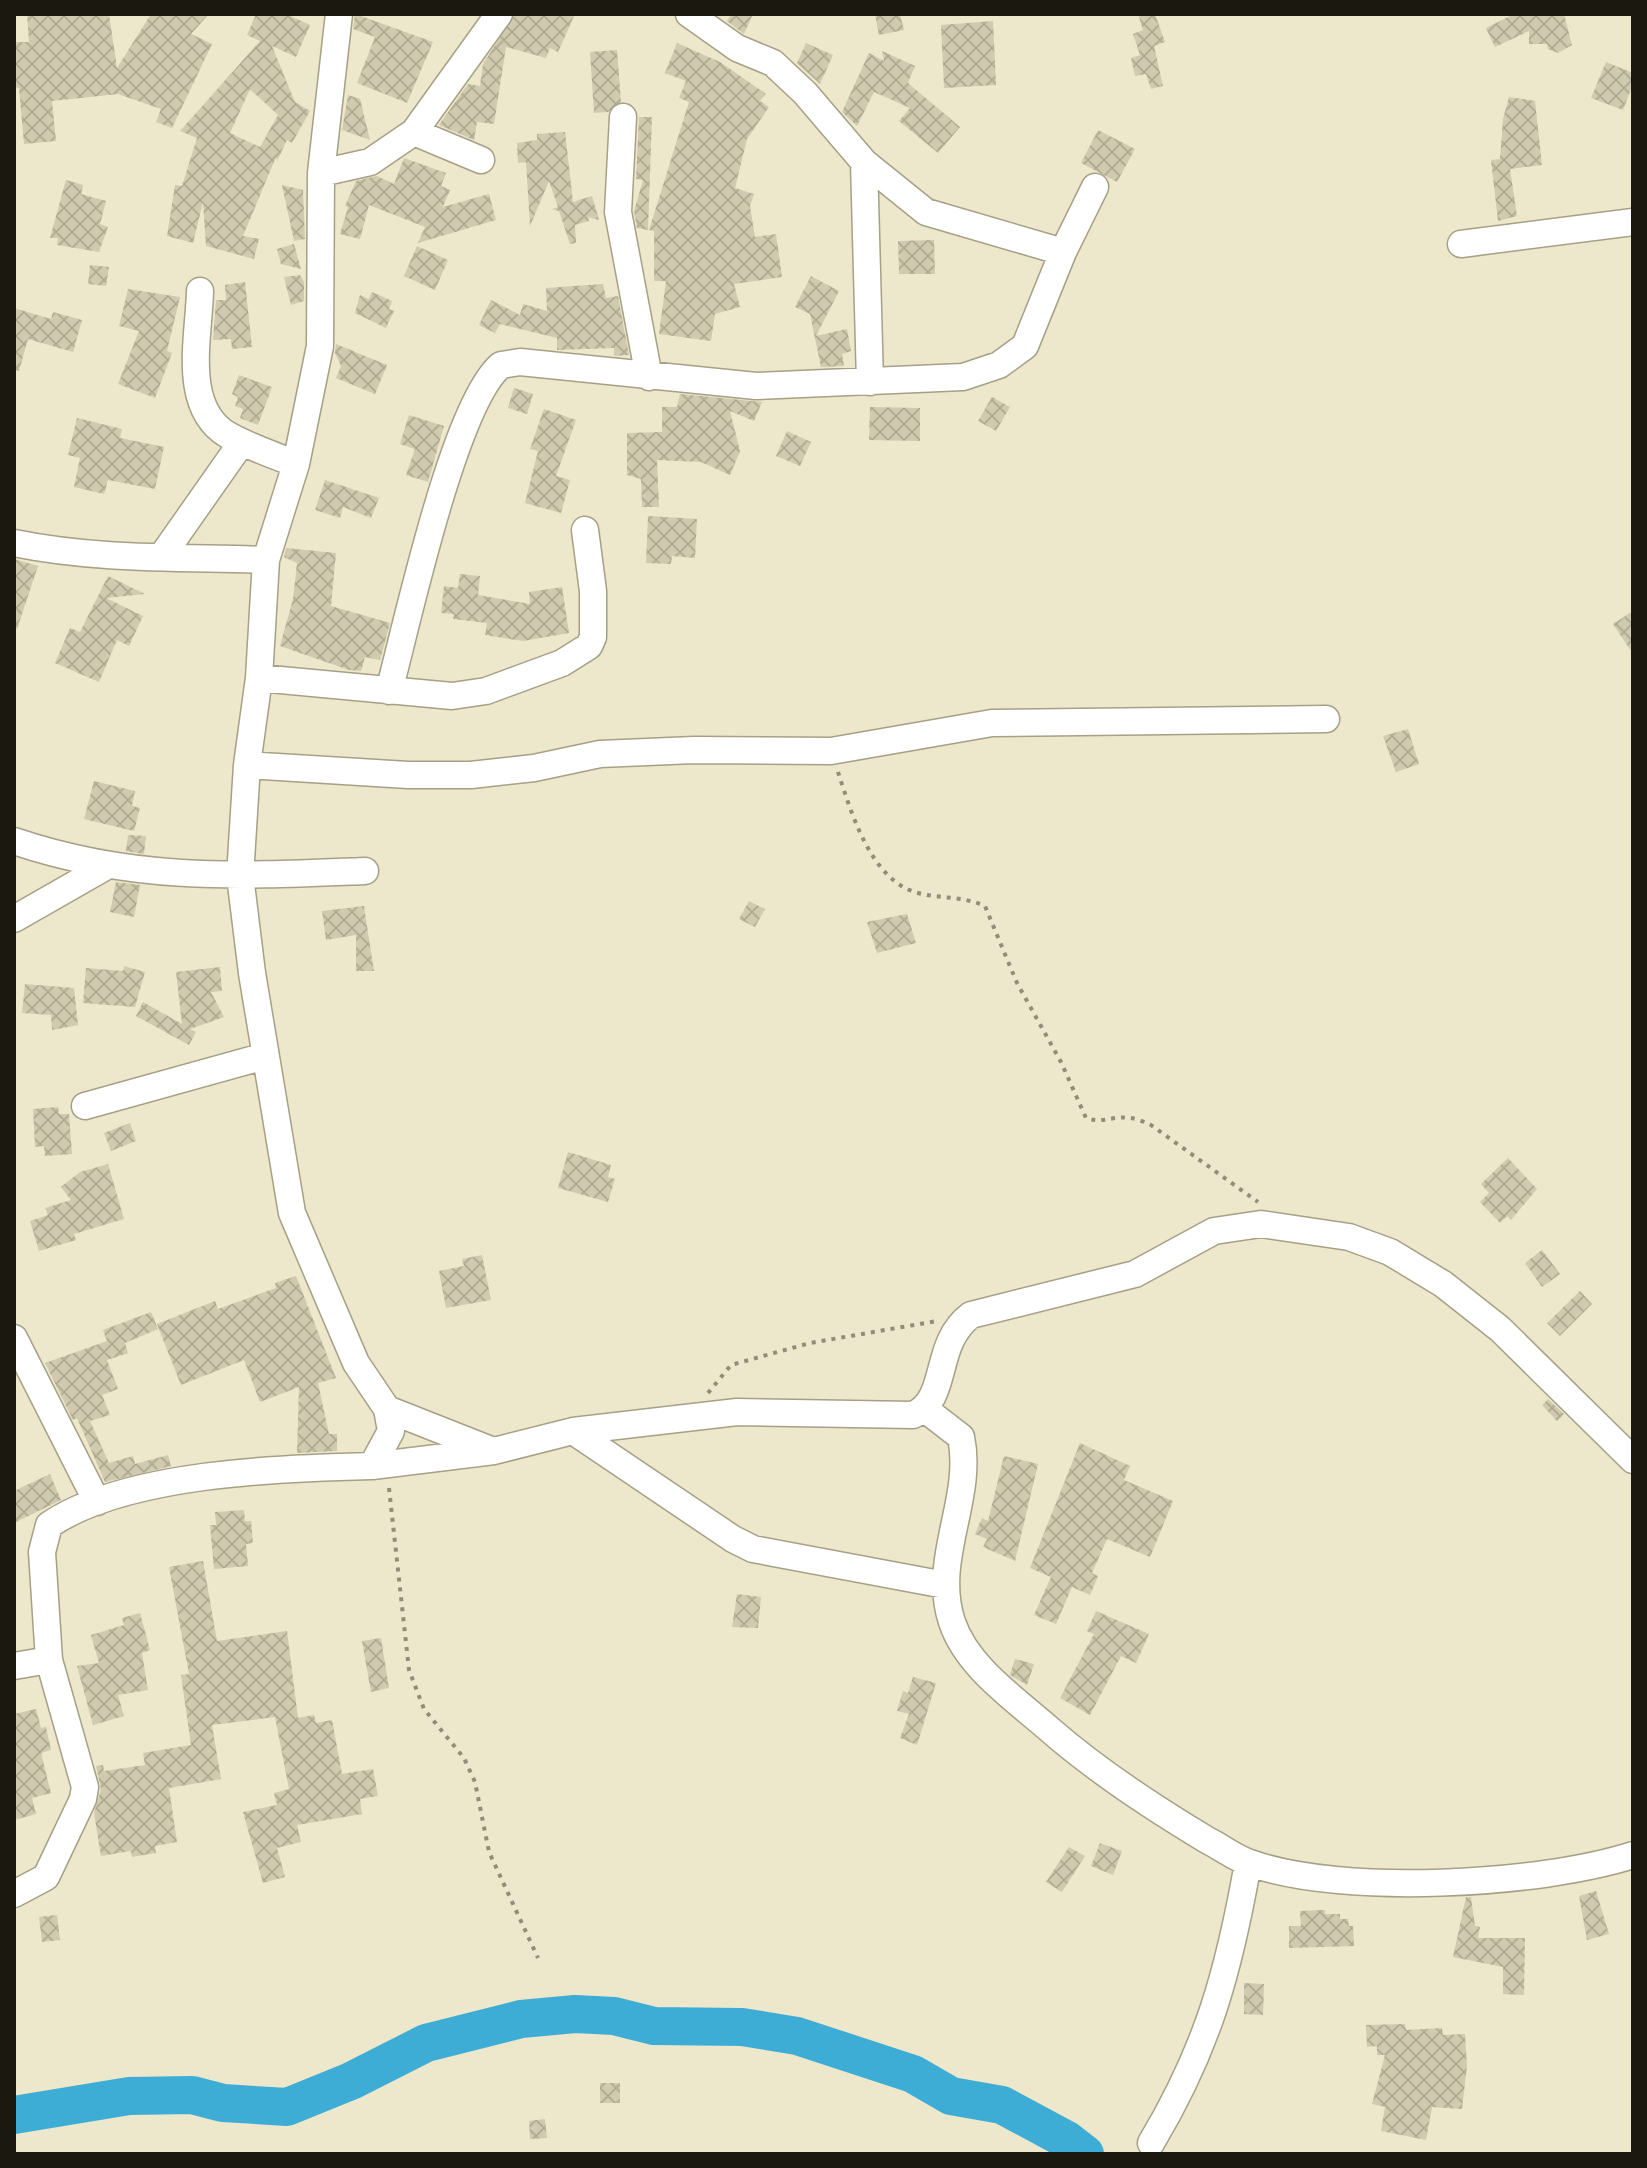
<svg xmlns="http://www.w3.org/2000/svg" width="1647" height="2168" font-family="'Golos Text',sans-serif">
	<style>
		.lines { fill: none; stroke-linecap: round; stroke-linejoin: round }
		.river { stroke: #3eadd5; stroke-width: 38 }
		.building { fill: url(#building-cross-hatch); fill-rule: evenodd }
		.street-casing { stroke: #a5a086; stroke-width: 29 }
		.path { stroke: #918d79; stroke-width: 4; stroke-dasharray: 4 6; stroke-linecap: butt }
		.street { stroke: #fff; stroke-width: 26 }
	</style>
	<defs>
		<pattern id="building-cross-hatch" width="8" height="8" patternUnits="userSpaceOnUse" patternTransform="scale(2)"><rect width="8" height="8" fill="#d0cbaf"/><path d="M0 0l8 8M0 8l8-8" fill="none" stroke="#b2ae95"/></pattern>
	</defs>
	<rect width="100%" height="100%" fill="#ede7cb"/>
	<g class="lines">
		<!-- river -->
		<path class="river" d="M14 2115 129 2096 192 2095 223 2103 287 2107 351 2081 426 2043 521 2019 575 2014 614 2016 654 2026 742 2027 797 2036 913 2074 951 2096 1002 2105 1067 2140 1085 2154"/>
	</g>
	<!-- building -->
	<path class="building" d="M27 14H109L117 68 151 14H209L191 34 212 44 172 128 156 122 161 109 118 94 52 101 56 141 24 144 19 88 14 87V73L16 42H29Z
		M256 14H286L310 25 296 57 272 46 295 102 310 111 292 143 287 140 277 161 276 157 243 236 259 239 254 259 206 246 203 202 193 243 167 236 175 185 182 186 197 138 180 131 260 41 247 35ZM250 89 278 115 260 147 230 133Z
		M355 14 433 42 407 103 357 83 375 37 353 29Z
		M515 14H575L558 52 550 48 546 58 506 47 494 124 477 122 474 140 439 125 468 84 480 86 483 64Z
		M731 14H753L744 34 727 21Z
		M875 14H900L904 30 879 35Z
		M1138 14H1155L1165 42 1154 46 1163 86 1151 89 1146 74 1135 76 1131 58 1140 55 1133 34 1143 30Z
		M1514 14H1564L1572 45 1558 53 1548 49 1547 44H1529V31L1495 47 1486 28Z
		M993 21 996 85 944 88 941 25Z
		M677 43 720 62 766 94 760 101 769 107 747 139 735 188 754 194 750 206 755 237 776 234 782 277 734 284 740 307 715 314 711 341 659 334 666 281H654V231L649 230 689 102 679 98 686 81 665 73Z
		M806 43 833 55 820 84 797 63Z
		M617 50 621 102 608 112 594 113 590 52Z
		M882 51 915 66 908 83 960 127 938 153 899 121 910 108 874 92 857 126 842 112 869 53 884 61Z
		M1606 62 1633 73V84L1623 110 1591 98Z
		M348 95 360 99 370 140 342 130Z
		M1509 97 1535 101 1542 165 1510 169 1517 216 1498 221 1491 160 1500 159 1503 119Z
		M639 117H652L648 230 637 228 634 211 643 180 636 179Z
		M1098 130 1135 149 1117 182 1081 163Z
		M565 132 573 202 592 196 599 220 588 217 589 221 575 225 576 243 570 244 559 211 552 209 558 207 549 181 530 226 526 162 518 163 517 143 537 140V134Z
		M404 158 446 173 441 186 450 190 443 207 489 194 496 220 418 243 425 227 369 205 360 239 340 234 348 207 345 206 356 181 377 176 394 184Z
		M66 180 83 185 81 194 106 201 100 224 108 227 99 252 57 245 58 238H50Z
		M282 185 303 190 305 239 294 241Z
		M934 240 935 274H899L898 241Z
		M294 244 301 269 281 264 277 249Z
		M417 246 448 260 435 290 404 276Z
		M90 265 109 267 106 286 88 284Z
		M300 275 304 282V301L291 305 284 277Z
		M811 276 839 291 816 336 847 329 851 351 842 354 844 366 821 367 810 314 795 307Z
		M245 282 252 347 232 349 231 339 213 340 216 300H226L225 285Z
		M603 284 606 298 618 296 629 355 614 356V348L557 350V338L500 324 495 333 479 325 491 300 520 315 523 304 547 311 546 288Z
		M128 289 180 297 167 351 172 353 155 398 118 384 139 331 119 326Z
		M372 292 392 301 389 309 394 311 386 328 355 313 360 295 369 299Z
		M14 308 51 319 53 312 82 320 73 352 28 339 19 371 14 370Z
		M336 344 387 365 375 394 336 378 341 366 335 353Z
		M239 375 272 387 258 425 240 418 243 409 235 406 238 397 232 394Z
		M514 388 533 394 527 414 508 408Z
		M680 394 762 402 754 421 730 411 740 451 730 475 701 462 657 460 659 507H642L641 479 627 475V433L662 432V407H677Z
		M992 397 1010 407 996 431 978 421Z
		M870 407 920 408V441L869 440Z
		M544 409 576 420 556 476 570 480 561 513 525 503 538 451 530 449Z
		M409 415 444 426 428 482 406 475 415 449 400 444Z
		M77 418 122 429 120 438 164 447 155 489 108 480 104 494 74 487 80 458 68 455Z
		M787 431 811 442 800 466 776 456Z
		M325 480 379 498 371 518 343 507 340 518 315 510Z
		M648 516 697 519 695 558 672 556 671 564 646 563Z
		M286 548 336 553 331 606 390 623 380 660 365 657 361 671 349 670 280 646 293 599 297 563 284 557Z
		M14 559 38 566 17 629H14Z
		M460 574 480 576 478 595 530 604 529 592 562 587 569 633 523 641 485 635 487 623 453 619 454 614 441 613 444 586 458 588Z
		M108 576 145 594 106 598 143 616 129 646 117 640 99 682 55 663 70 628 80 632Z
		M1633 611V654L1613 624Z
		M1408 729 1419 764 1396 772 1383 736Z
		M94 781 135 791 132 806 140 808 134 831 84 819Z
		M128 835 146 836 144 854 126 851Z
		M116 882 140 885 134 917 110 912Z
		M749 901 765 909 755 927 739 919Z
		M364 906 368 933 374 971H356V935L326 940 322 911Z
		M907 914 916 943 877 953 867 922Z
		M124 966 145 972 135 1007 83 1003 86 968 123 971Z
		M220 967 222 991 211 992 224 1017 190 1029 196 1032 189 1045 136 1016 143 1002 182 1024 176 972Z
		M25 984 74 988 78 1025 52 1030 51 1015 22 1013Z
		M58 1107 59 1114H69L72 1154 45 1156 44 1146 35 1147 33 1109Z
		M130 1123 136 1141 111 1151 104 1133Z
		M568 1152 611 1165 608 1177 615 1179 608 1202 558 1188Z
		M1508 1158 1537 1189 1511 1220 1507 1216 1500 1223 1480 1202 1489 1193 1481 1184Z
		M108 1164 124 1219 74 1234 76 1240 39 1251 30 1221 48 1215 45 1208 71 1200 61 1187 80 1172Z
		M1542 1250 1560 1274 1542 1287 1525 1263Z
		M482 1255 491 1300 446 1308 439 1271 464 1266 462 1259Z
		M296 1276 336 1378 318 1383 329 1434H337V1451L297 1453 299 1387 260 1402 244 1360 181 1385 157 1324 215 1301 218 1309 276 1288 275 1283Z
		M1580 1291 1592 1304 1560 1336 1547 1323Z
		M151 1312 158 1329 125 1343 128 1353 107 1360 118 1389 102 1395 110 1415 90 1421 109 1463 133 1456 135 1464 168 1455 171 1466 105 1482 77 1418 73 1420 45 1363 107 1341 103 1330Z
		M1548 1399 1564 1414 1557 1421 1542 1405Z
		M1080 1443 1130 1466 1124 1480 1173 1501 1150 1557 1107 1539 1092 1573 1098 1576 1090 1595 1072 1587 1056 1624 1034 1615 1051 1577 1030 1568Z
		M1004 1456 1038 1464 1015 1561 983 1547 987 1539 975 1534 982 1518 988 1521Z
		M50 1474 61 1500 14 1523V1491Z
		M244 1510 245 1521H251L253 1543 246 1544 248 1566 214 1569 210 1525H216L215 1512Z
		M203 1561 217 1641 287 1631 298 1718 314 1715 316 1723 332 1720 342 1774 373 1769 378 1796 360 1799 362 1814 297 1825 301 1842 277 1848 285 1877 263 1883 243 1812 277 1805 274 1793 289 1789 275 1717 212 1725 221 1779 169 1788 177 1842 155 1846 156 1853 132 1857 131 1851 101 1856 94 1813 101 1789 96 1766 103 1765 104 1771 145 1765 143 1753 191 1745 181 1675 189 1674 169 1567Z
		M737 1594 761 1597 758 1628 732 1627Z
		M1096 1611 1149 1634 1136 1663 1121 1656 1090 1715 1060 1698 1094 1634 1087 1631Z
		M140 1613 150 1650 142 1653 148 1690 118 1695 124 1716 93 1725 77 1666 99 1663 91 1635 124 1625 122 1618Z
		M381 1638 389 1688 371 1692 362 1641Z
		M1015 1659 1034 1664 1027 1685 1010 1675Z
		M913 1677 936 1683 917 1745 900 1738 909 1714 897 1711 903 1691 908 1693Z
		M36 1709 41 1728 46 1727 51 1750 41 1753 51 1793 32 1798 36 1814 14 1820V1714Z
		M1100 1843 1122 1851 1113 1875 1091 1866Z
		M1069 1847 1085 1856 1062 1892 1046 1882Z
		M1596 1891 1609 1934 1587 1940 1579 1896Z
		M1466 1897H1471L1475 1926 1480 1927 1478 1938H1525L1524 1995 1503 1994V1967L1453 1957Z
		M1325 1910V1914H1340V1919H1348L1349 1926H1353L1354 1946 1289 1948V1926H1301L1300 1911Z
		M57 1915 60 1940 42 1942 39 1917Z
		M1244 1983 1264 1984 1263 2015 1244 2014Z
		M1405 2024 1406 2030 1442 2028 1443 2035 1465 2034 1467 2066 1462 2109 1432 2107 1426 2140 1381 2131 1385 2107 1372 2104 1385 2055H1377V2046L1367 2047 1366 2025Z
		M600 2083H620V2103H600Z
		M545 2119 547 2138 530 2139 529 2121Z"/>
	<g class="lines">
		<!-- street casing -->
		<g class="street-casing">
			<path id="street" d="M689 14 737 48 773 63 805 93 864 162 926 212 1063 252
				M623 117 618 212 649 377
				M414 132 481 160
				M864 162 870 382
				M321 173 370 162 414 132 499 14
				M1461 244 1633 222
				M200 291C199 337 181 407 228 435 249 447 274 455 296 464
				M14 543C97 560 182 557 266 560
				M162 556 242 442
				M259 678 452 696 486 691 562 663 589 646 593 637V591L585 530
				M389 691C407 624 454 404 501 365L520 362 756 386 963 377 999 365 1025 346 1063 252 1095 187
				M247 765 408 775H471L534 768 600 754 694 750 831 751 992 723 1326 719
				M14 841C135 882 240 876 365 871
				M14 919 105 867
				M85 1106 265 1056
				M14 1338 97 1502
				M387 1409 491 1450
				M926 1410 961 1437C974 1499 931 1559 952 1622 967 1667 1015 1699 1049 1729 1097 1771 1152 1807 1207 1840 1221 1847 1235 1858 1250 1863 1342 1896 1540 1885 1633 1855
				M573 1431 733 1539 753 1549 945 1585
				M372 1466 494 1451 573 1431 737 1412 913 1415C950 1399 932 1344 971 1315L1135 1274 1214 1231 1261 1224 1349 1237 1390 1252 1443 1284 1500 1329 1633 1460
				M14 1666 49 1660
				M14 1894 46 1877 83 1799 85 1787 49 1660 42 1552 49 1525C125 1473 281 1468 372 1466L391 1431 387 1409 356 1363 292 1213 252 973 240 876 247 765 259 678 266 560 296 464 320 346 321 173 339 14
				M1151 2143C1208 2048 1229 1971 1248 1863"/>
		</g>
		<!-- path -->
		<path class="path" d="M838 772C851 812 871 881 918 893 941 899 964 896 985 906L1017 983 1061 1062 1086 1118C1110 1126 1117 1108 1151 1125L1258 1202
			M708 1393 731 1365 810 1343 937 1321
			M389 1488 409 1670 424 1709 464 1758 475 1782 489 1852 538 1958"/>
		<!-- street -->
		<use href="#street" class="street"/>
	</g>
	<!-- border -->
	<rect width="1647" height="2168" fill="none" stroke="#1b190f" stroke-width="32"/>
</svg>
